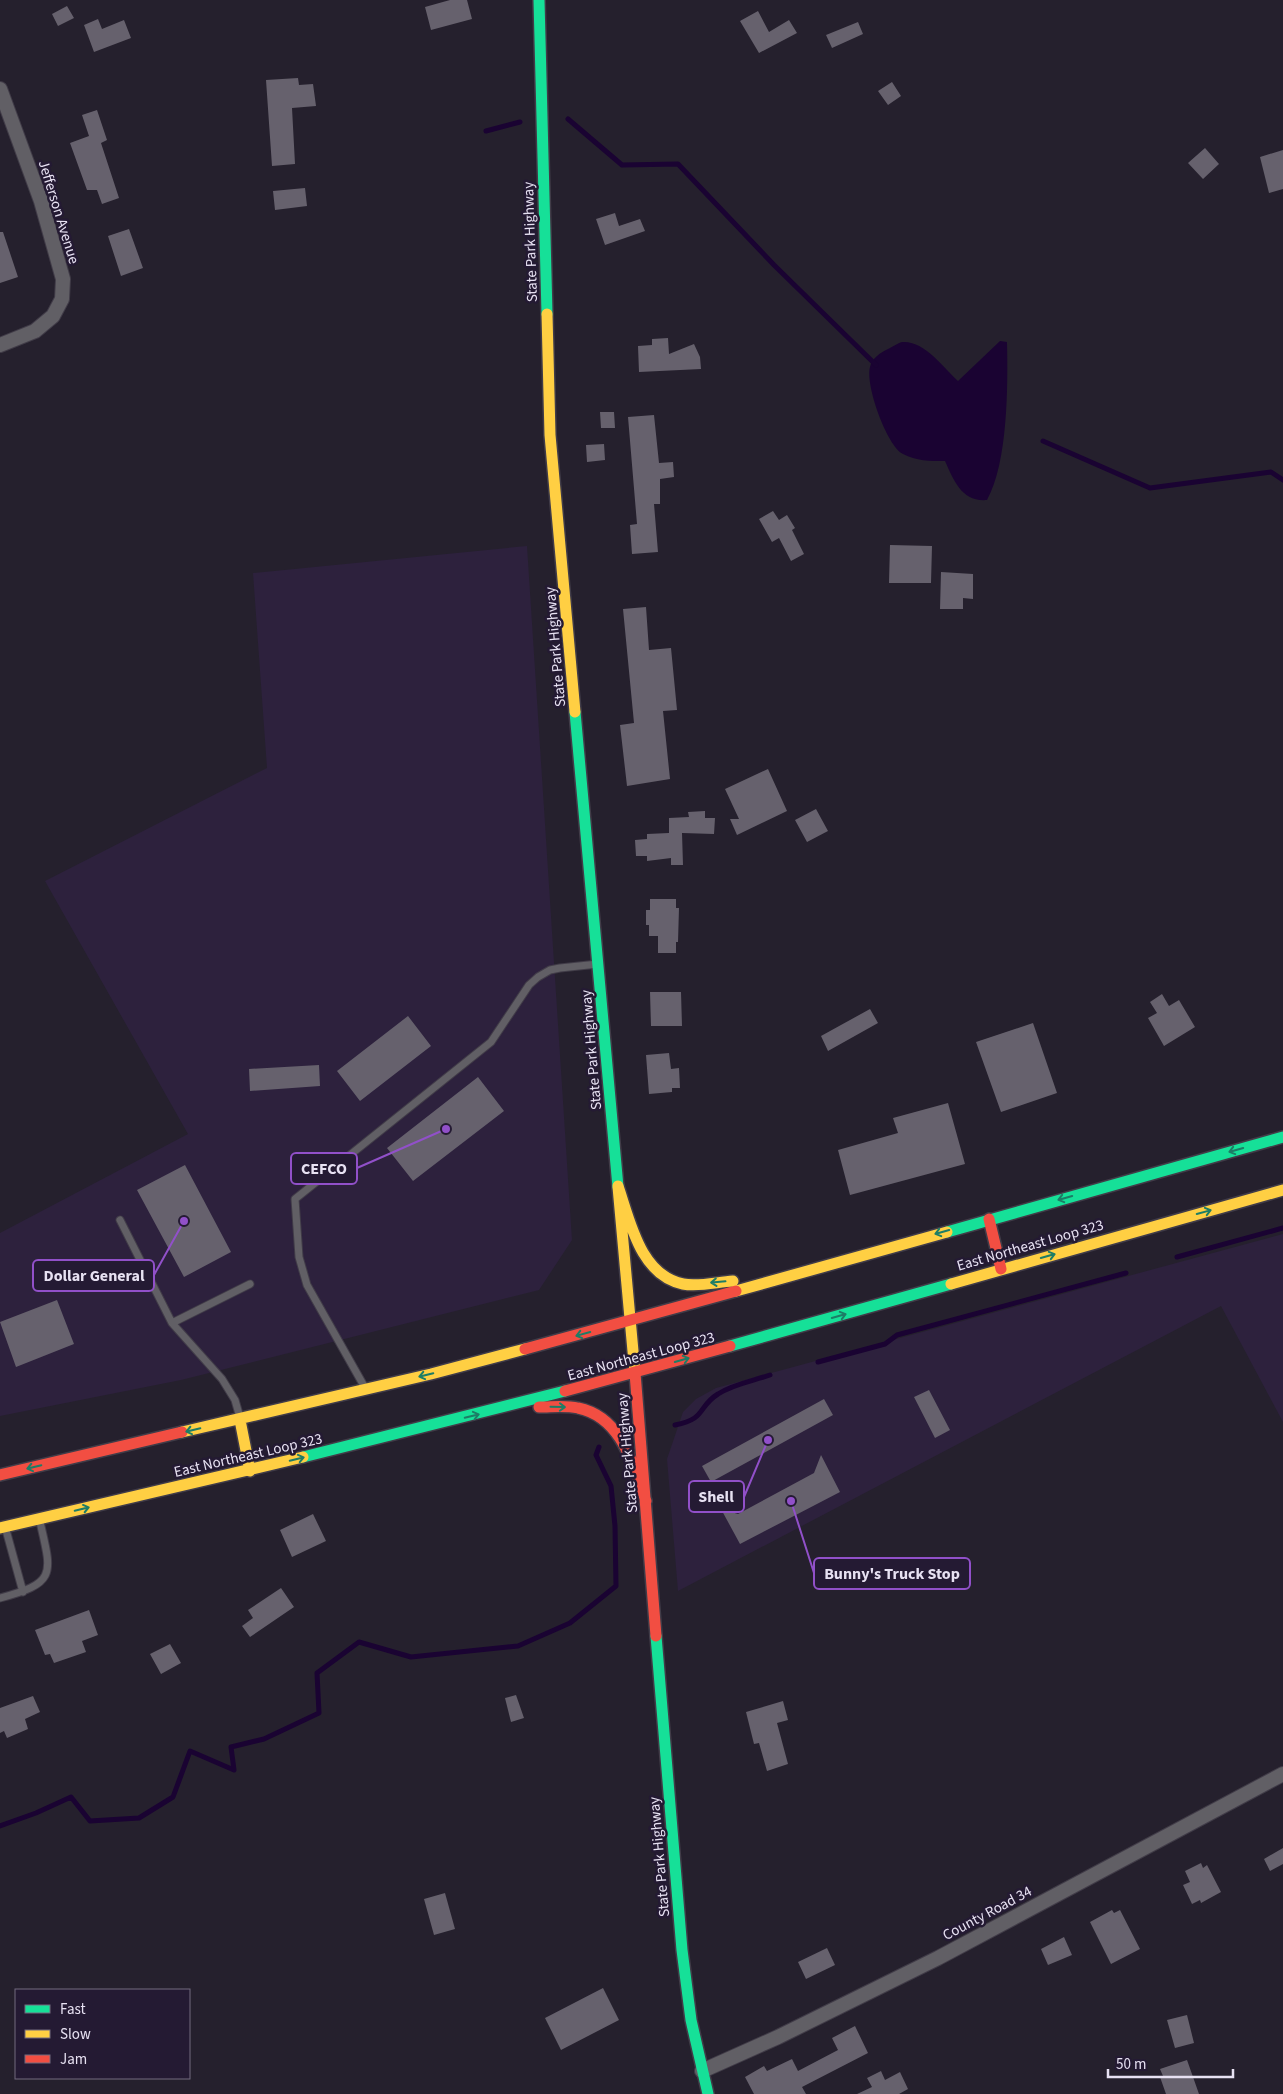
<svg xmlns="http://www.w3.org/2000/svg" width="1283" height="2094" font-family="'Source Sans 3',sans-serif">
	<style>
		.built { fill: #2d213d }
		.water { fill: #1a0332 }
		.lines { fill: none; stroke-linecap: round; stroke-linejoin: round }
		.stream { stroke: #1a0332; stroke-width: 5 }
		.building { fill: #66616d }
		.lane-casing { stroke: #413c48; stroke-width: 9 }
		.street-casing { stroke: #413c48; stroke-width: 16 }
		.fast-casing { stroke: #413c48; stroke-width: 14 }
		.slow-casing { stroke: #413c48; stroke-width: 14 }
		.jam-casing { stroke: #413c48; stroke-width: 14 }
		.lane { stroke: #615f65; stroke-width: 7 }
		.street { stroke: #615f65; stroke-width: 14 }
		.fast { stroke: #16e098; stroke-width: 11 }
		.slow { stroke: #ffcf43; stroke-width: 11 }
		.jam { stroke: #f24e42; stroke-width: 11 }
		.oneway { stroke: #1d7d66 }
		.labels { text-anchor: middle; stroke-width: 5; stroke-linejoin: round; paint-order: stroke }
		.street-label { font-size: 15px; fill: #e7e1f2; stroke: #241a33 }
		.leader { fill: none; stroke: #9150c9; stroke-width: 2 }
		.callout-dot { fill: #9150c9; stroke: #241a33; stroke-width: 2 }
		.callout { fill: #241a33; stroke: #9150c9; stroke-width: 2 }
		.callout-label { font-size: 16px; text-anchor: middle; font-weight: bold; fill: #e7e1f2 }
	</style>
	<rect width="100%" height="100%" fill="#25202d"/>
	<!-- built -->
	<path class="built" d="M527 546 572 1240 539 1290 181 1380 0 1416V1233L188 1134 45 881 267 768 253 573Z
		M1283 1234V1422L1221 1306 678 1591 667 1459 683 1412 696 1399 716 1388Z"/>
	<!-- water -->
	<path class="water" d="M1000 341 1007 342C1008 385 1008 463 987 500 962 502 954 481 945 461 930 461 916 461 903 454 887 446 865 385 870 367 872 358 880 353 888 349 892 347 898 343 902 342 924 340 944 368 958 381Z"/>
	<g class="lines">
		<!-- stream -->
		<path class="stream" d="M568 119 622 165 678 164 774 265 876 365
			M486 131 520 122
			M1043 441 1150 488 1271 472 1283 480
			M1177 1257 1283 1228
			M818 1362 885 1344 897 1335 1126 1273
			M675 1425C707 1419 697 1407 718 1394 733 1384 753 1381 770 1375
			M0 1826 36 1813 71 1797 90 1821 139 1818 173 1797 190 1751 234 1770 231 1747 264 1739 319 1713 317 1673 359 1642 411 1657 518 1646 570 1623 616 1586 615 1526 611 1486 596 1455 599 1447"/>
	</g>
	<!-- building -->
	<path class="building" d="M450 0H467L472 19 431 30 425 7Z
		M67 6 74 18 58 26 52 14Z
		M758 11 769 32 789 20 797 33 759 53 740 21Z
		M98 19 102 29 124 20 131 38 94 52 84 25Z
		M858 22 863 34 832 48 826 35Z
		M298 78 299 85 313 84 316 106 292 108 295 164 272 166 266 80Z
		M892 82 901 96 888 105 878 91Z
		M97 110 107 140 101 143 119 198 102 204 97 190H87L70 143 89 136 82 115Z
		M1205 148 1219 164 1203 179 1188 163Z
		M1283 150V189L1269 193 1260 157Z
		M305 188 307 206 275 210 273 191Z
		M615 213 619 226 640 219 645 231 605 245 596 219Z
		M129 229 143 268 121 276 108 236Z
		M0 232H3L18 277 0 283Z
		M668 338 669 354 694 344 700 357 701 369 639 372 638 346 652 345V339Z
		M600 412H614L615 428H601Z
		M654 415 659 463 673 462 674 477 660 479V504H654L658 552 632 554 630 525 637 524 628 417Z
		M604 444 605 460 587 462 586 445Z
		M773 511 779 520 787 515 795 528 792 530 804 554 791 561 779 538 772 542 759 519Z
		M890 545 932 546 931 583H889Z
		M941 572 973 574V599L963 598V609H940Z
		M646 607 649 650 671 648 677 710 663 711 670 779 627 786 620 725 634 723 623 609Z
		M768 769 787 811 737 835 730 819H739L725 789Z
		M816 809 828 831 807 842 795 820Z
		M705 811V818H715L714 834 682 833 683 865H671V858L647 861V856H636L635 840 647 839V834L669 833V818L689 817 688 812Z
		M650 899H676V908H679L678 942H676V953H658V936H649V925H646V910H650Z
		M650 992H681L682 1026H651Z
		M1162 994 1169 1006 1179 1000 1195 1027 1164 1046 1148 1018 1157 1013 1150 1002Z
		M870 1009 878 1023 828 1051 821 1036Z
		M408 1016 431 1046 360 1101 337 1071Z
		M1033 1023 1057 1093 1001 1112 976 1042Z
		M669 1053 671 1069 679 1068 680 1088H672V1092L649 1094 646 1055Z
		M319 1065 320 1086 250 1091 249 1069Z
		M478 1077 504 1111 413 1181 387 1148Z
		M948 1103 965 1164 850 1195 838 1150 898 1133 893 1118Z
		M185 1165 231 1252 184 1277 137 1190Z
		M57 1300 74 1344 16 1367 0 1322Z
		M929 1390 950 1430 935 1438 914 1397Z
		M824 1399 833 1415 711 1482 702 1466Z
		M821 1455 840 1492 740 1544 721 1509 738 1514 814 1473Z
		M313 1514 326 1541 292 1557 280 1530Z
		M281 1588 294 1607 250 1637 242 1626 253 1618 248 1610Z
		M89 1610 98 1635 82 1641 86 1652 54 1663 50 1654 45 1655 35 1630Z
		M170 1644 181 1663 161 1674 150 1654Z
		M516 1695 524 1718 511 1722 505 1698Z
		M33 1696 40 1712 25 1719 28 1729 7 1738 4 1731 0 1733V1708Z
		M783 1701 788 1720 777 1723 788 1764 767 1771 759 1743 754 1744 746 1712Z
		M1283 1848V1864L1270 1871 1264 1859Z
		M1201 1863 1203 1868 1207 1865 1221 1892 1201 1903 1200 1900 1192 1904 1183 1885 1190 1882 1185 1871Z
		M445 1893 455 1929 434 1935 424 1899Z
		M1112 1910 1114 1913 1120 1910 1140 1949 1111 1964 1090 1922Z
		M1064 1937 1072 1955 1048 1965 1041 1949Z
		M827 1948 835 1965 806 1979 798 1962Z
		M603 1988 619 2020 561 2050 545 2018Z
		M1187 2015 1194 2043 1175 2048 1167 2020Z
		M855 2026 868 2053 802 2087 806 2094H754L745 2077 764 2066 767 2071 792 2059 798 2071 838 2050 832 2038Z
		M1187 2060 1199 2094H1166L1160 2077 1163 2076 1160 2069Z
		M881 2071 885 2080 900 2072 908 2089 899 2094H857L872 2087 867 2078Z"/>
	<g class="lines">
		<!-- lane casing -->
		<g class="lane-casing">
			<path id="lane" d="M120 1220 172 1323 222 1379 235 1400 239 1414
				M172 1323 250 1284
				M364 1386 307 1285 299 1257 295 1199 491 1042 529 985 538 977 550 970 560 968 598 964
				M6 1530 23 1592
				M0 1598C57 1583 52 1574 40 1522"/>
		</g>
		<!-- street casing -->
		<g class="street-casing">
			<path id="street" d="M0 89 41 201 63 279 62 299 53 316 35 331 0 345
				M702 2071 778 2037 938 1958 1283 1774"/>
		</g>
		<!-- fast casing -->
		<g class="fast-casing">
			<path id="fast" d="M539 0 547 314
				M575 712 618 1187
				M947 1232 1283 1137
				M730 1346 951 1284
				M303 1457 565 1391
				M656 1636 682 1950 691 2020 708 2094"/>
		</g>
		<!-- slow casing -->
		<g class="slow-casing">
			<path id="slow" d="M547 314 550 435 575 712
				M618 1186C630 1221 640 1275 683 1284 699 1287 717 1282 733 1281
				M618 1187 635 1373
				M951 1284 1283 1190
				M736 1291 947 1232
				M240 1420 250 1471
				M182 1432 431 1374 525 1349
				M0 1528 303 1457"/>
		</g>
		<!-- jam casing -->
		<g class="jam-casing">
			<path id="jam" d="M989 1219 1001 1269
				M525 1349 736 1291
				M635 1373 656 1636
				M565 1391 730 1346
				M539 1407C552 1407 565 1405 578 1408 622 1417 633 1465 646 1501
				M0 1475 182 1432"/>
		</g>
		<!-- lane -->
		<use href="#lane" class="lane"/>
		<!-- street -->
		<use href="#street" class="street"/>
		<!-- fast -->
		<use href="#fast" class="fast"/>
		<!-- slow -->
		<use href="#slow" class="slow"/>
		<!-- jam -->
		<use href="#jam" class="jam"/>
	</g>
	<!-- one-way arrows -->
	<defs><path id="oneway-shaft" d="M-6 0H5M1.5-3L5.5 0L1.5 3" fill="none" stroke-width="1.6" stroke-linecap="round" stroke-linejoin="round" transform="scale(1.25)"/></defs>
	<g class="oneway">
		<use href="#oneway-shaft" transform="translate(1236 1150) rotate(164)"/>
		<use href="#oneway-shaft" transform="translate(1065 1198) rotate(164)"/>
		<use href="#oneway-shaft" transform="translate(1204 1212) rotate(-15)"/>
		<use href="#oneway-shaft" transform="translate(942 1232) rotate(164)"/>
		<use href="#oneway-shaft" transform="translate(1048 1256) rotate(-16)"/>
		<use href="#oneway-shaft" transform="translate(718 1282) rotate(175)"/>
		<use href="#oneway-shaft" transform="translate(839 1316) rotate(-16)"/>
		<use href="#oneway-shaft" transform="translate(583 1334) rotate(165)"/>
		<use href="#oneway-shaft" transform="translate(682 1360) rotate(-16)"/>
		<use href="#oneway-shaft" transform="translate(426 1375) rotate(166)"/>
		<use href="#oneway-shaft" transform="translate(558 1407) rotate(1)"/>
		<use href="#oneway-shaft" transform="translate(472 1416) rotate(-14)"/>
		<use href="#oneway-shaft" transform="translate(193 1430) rotate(167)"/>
		<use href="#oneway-shaft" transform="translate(297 1459) rotate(-14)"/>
		<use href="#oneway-shaft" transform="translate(34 1467) rotate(167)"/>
		<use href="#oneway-shaft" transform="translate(82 1509) rotate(-13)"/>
	</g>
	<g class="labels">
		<!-- street labels -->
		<g class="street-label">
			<text transform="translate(59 212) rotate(73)" y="5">Jefferson Avenue</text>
			<text transform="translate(530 242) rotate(-92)" y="5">State Park Highway</text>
			<text transform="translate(555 647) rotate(-95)" y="5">State Park Highway</text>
			<text transform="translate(591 1050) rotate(-95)" y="5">State Park Highway</text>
			<text transform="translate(1030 1245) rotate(-16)" y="5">East Northeast Loop 323</text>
			<text transform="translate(641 1356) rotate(-15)" y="5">East Northeast Loop 323</text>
			<text transform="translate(627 1453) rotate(-95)" y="5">State Park Highway</text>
			<text transform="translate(248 1455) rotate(-13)" y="5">East Northeast Loop 323</text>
			<text transform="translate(659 1857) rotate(-95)" y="5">State Park Highway</text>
			<text transform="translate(987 1913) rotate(-28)" y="5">County Road 34</text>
		</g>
	</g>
	<!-- callouts -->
	<path class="leader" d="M446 1129L357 1168M184 1221L154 1275M768 1440L744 1497M791 1501L814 1573"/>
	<g class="callout-dot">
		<circle cx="446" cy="1129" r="5"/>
		<circle cx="184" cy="1221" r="5"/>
		<circle cx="768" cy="1440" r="5"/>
		<circle cx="791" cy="1501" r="5"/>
	</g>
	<g class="callout">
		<rect x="291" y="1153" width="66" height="31" rx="5"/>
		<rect x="33" y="1260" width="121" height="31" rx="5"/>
		<rect x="689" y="1481" width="55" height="31" rx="5"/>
		<rect x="814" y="1558" width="156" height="31" rx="5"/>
	</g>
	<g class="callout-label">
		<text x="324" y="1174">CEFCO</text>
		<text x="94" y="1281">Dollar General</text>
		<text x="716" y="1502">Shell</text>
		<text x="892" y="1579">Bunny's Truck Stop</text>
	</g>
	<!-- legend -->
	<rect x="15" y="1989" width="175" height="90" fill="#241a33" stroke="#726a7f"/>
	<rect x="25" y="2005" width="25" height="8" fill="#16e098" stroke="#726a7f"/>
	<text x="60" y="2014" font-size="15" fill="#e7e1f2">Fast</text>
	<rect x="25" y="2030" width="25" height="8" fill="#ffcf43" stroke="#726a7f"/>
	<text x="60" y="2039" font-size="15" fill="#e7e1f2">Slow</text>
	<rect x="25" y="2055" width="25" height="8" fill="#f24e42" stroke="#726a7f"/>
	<text x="60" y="2064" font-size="15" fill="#e7e1f2">Jam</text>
	<!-- scale -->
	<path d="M1108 2069v8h125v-8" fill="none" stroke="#e7e1f2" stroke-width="2.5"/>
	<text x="1116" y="2069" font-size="15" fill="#e7e1f2" stroke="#241a33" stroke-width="4" paint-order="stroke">50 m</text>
</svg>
